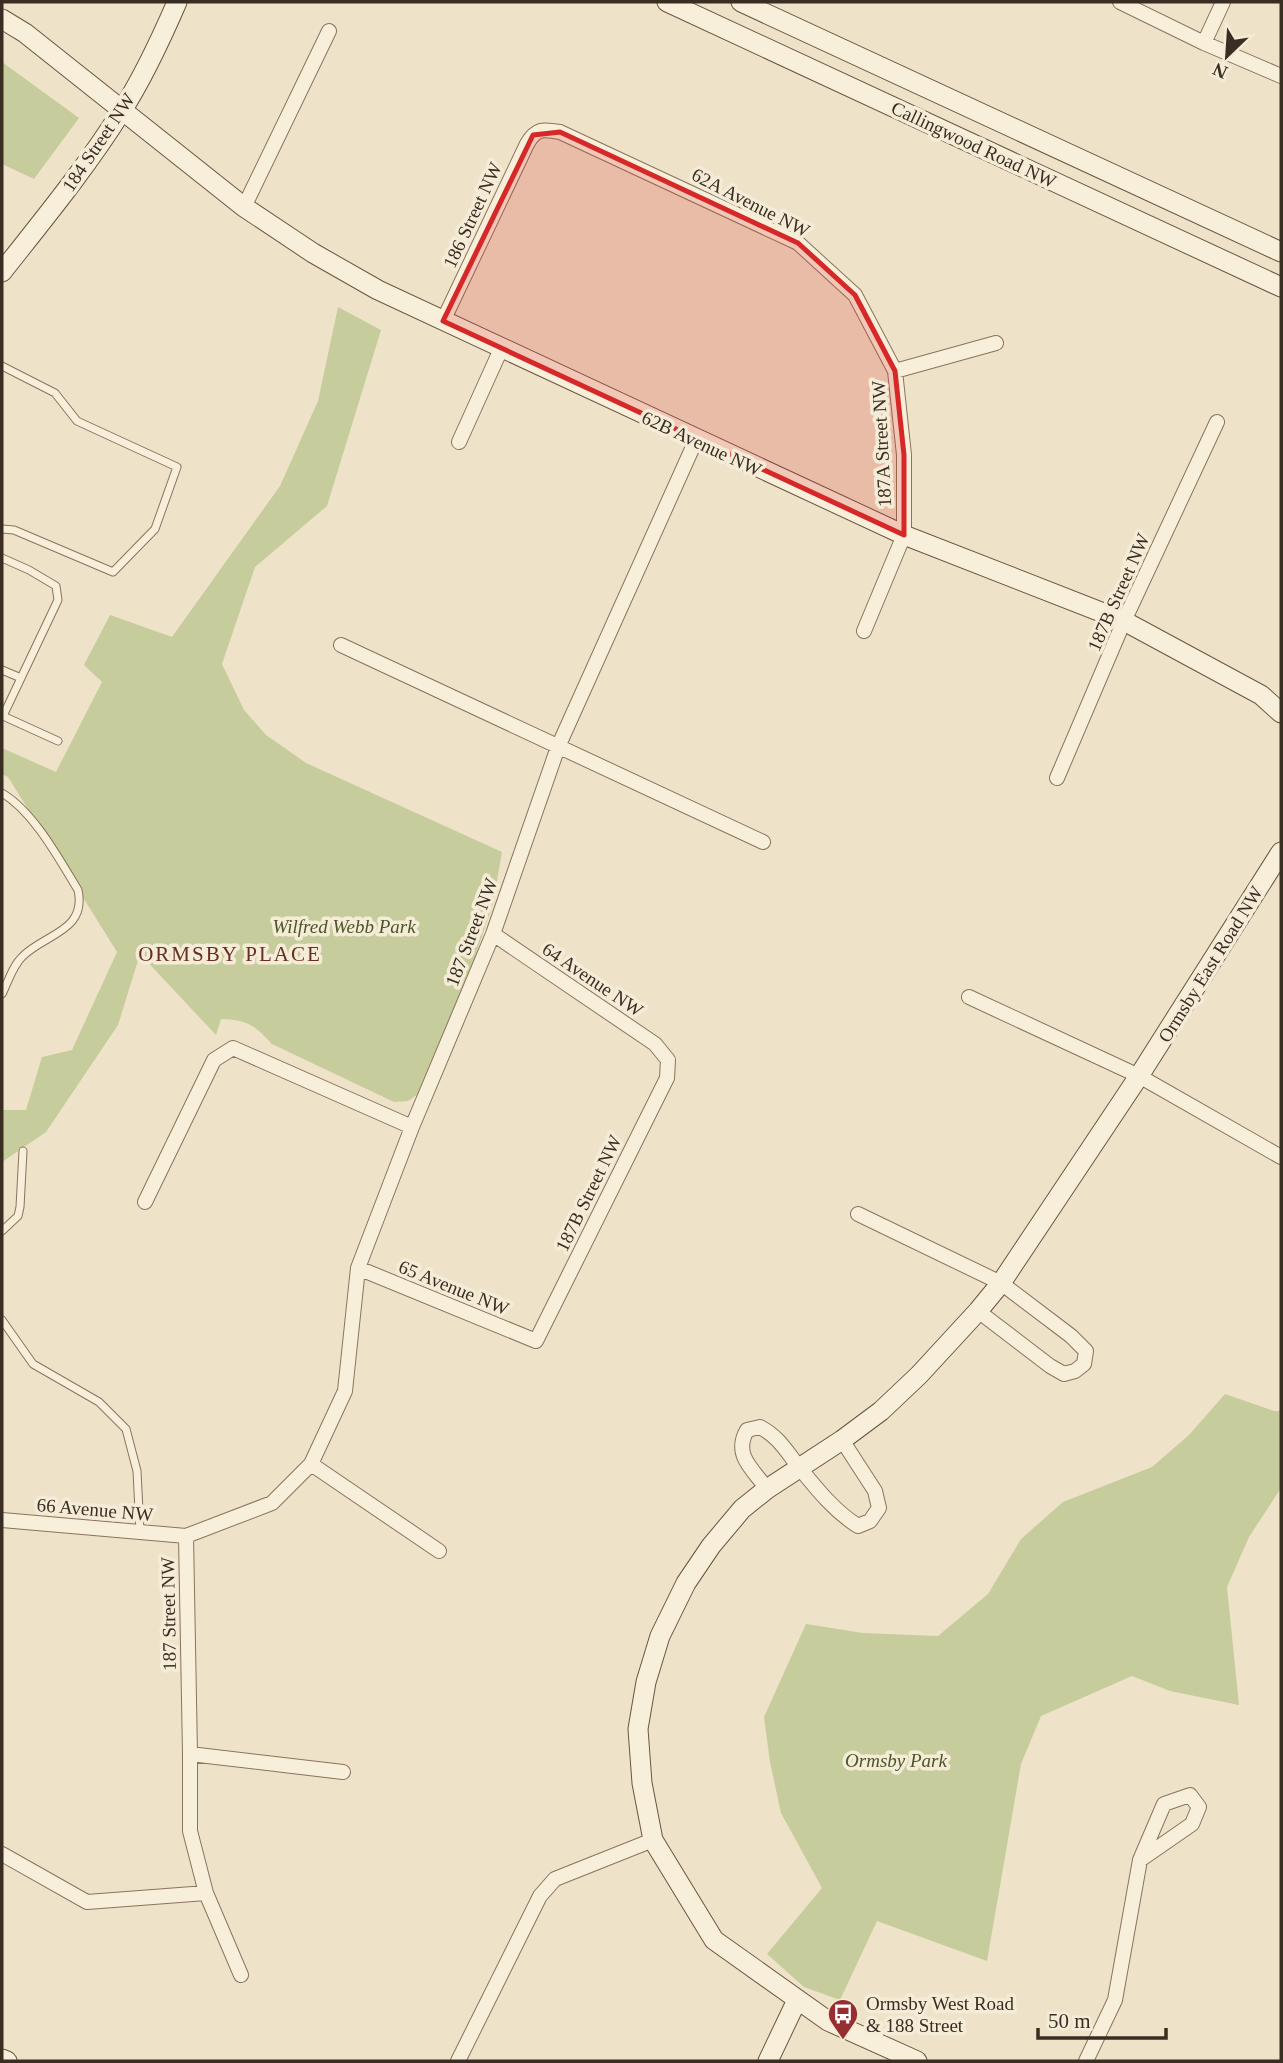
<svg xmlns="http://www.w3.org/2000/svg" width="1283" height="2063" font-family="Georgia,serif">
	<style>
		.green { fill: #c7cc9c }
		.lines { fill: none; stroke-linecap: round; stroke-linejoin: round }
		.lane-casing { stroke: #89745d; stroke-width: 9 }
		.street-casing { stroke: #89745d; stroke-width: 16 }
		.secondary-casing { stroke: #6b5540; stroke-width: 21 }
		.lane { stroke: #f8efdb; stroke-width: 7 }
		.street { stroke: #f8efdb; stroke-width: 14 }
		.secondary { stroke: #f8efdb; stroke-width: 19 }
		.marked { fill: #d62828; fill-opacity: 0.2; stroke: #d62828; stroke-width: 5; stroke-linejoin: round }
		.labels { text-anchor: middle; stroke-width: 7; stroke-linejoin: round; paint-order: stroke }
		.street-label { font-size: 19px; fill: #3a2d21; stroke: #f5ecd8 }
		.park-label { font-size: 19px; font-style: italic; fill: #4b5628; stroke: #f5ecd8 }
		.poi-label { font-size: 19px; fill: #3a2d21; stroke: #f5ecd8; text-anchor: start }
		.neighbourhood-label { font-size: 21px; letter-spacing: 2px; fill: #662f21; stroke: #f5ecd8 }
	</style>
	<rect width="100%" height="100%" fill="#eee2c8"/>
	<!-- green -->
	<path class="green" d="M2 62 79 118 34 179 2 164Z
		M338 307 381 330 327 506 255 567 222 664 244 710 266 735 306 763 502 852 493 903 469 975 418 1094 408 1101 394 1102 272 1044C255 1025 247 1020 221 1019L216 1035 140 954 118 1025 46 1132 2 1162V1110H26L42 1057 72 1050 117 952 8 777 2 774V748L56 772 102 682 84 665 110 615 172 637 280 486 318 401Z
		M1225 1394 1274 1411H1281V1488L1249 1537 1227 1587 1239 1705 1170 1691 1132 1676 1041 1716 1021 1764 987 1961 877 1921 840 2000 804 1987 767 1954 822 1888 781 1813 770 1762 764 1717 806 1624 863 1633 938 1636 988 1594 1021 1539 1063 1502 1152 1467 1189 1435Z"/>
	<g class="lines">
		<!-- lane casing -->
		<g class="lane-casing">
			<path id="lane" d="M2 366 55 393 77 421 177 467 155 529 113 572 14 530 2 529
				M2 558 29 570 56 586 58 600 3 716 58 741
				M2 670 21 678
				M2 793C34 812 59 859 78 890 87 931 45 934 23 956 13 965 8 982 2 994
				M2 1231 18 1216 20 1207 23 1151
				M2 1320 33 1364 99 1402 126 1429 137 1471 140 1531"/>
		</g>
		<!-- street casing -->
		<g class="street-casing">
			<path id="street" d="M1120 2 1204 43 1281 76
				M1204 43 1223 2
				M244 207 329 31
				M443 321 527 144C536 128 543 129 560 132L798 243 855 295 895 371 904 455V535L864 631
				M895 371 996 343
				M459 442 501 349
				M341 645 763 842
				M1057 778 1124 621 1217 422
				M969 997 1139 1076 1281 1157
				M145 1202 214 1060 233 1048 412 1127
				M858 1214 1001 1283 1071 1336 1086 1351 1084 1364 1075 1371 1064 1374 1050 1366 978 1311
				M358 1268 536 1341 667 1078 668 1060 655 1044 493 934
				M311 1464 439 1551
				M767 1489C752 1468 733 1455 747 1430L760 1427C779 1437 786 1451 799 1467 816 1488 834 1511 858 1526L870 1521 879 1508 875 1491 842 1440
				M2 1520 186 1536 272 1503 311 1464 345 1391 358 1268 412 1127 493 934 558 747 696 440
				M186 1536 190 1754V1831L206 1893 241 1975
				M190 1754 343 1772
				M2 1854 87 1902 206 1893
				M458 2061 540 1896 555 1879 653 1840
				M1086 2061 1115 2000 1140 1860 1164 1804 1190 1795 1199 1807 1192 1824 1140 1860"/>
		</g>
		<!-- secondary casing -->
		<g class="secondary-casing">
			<path id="secondary" d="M667 2 1281 287
				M741 2 1281 252
				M2 19 25 33 244 207 313 253 378 290 904 535 1124 621 1261 695 1281 713
				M2 272C43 220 86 168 121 112 143 78 161 39 177 2
				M2 2059 7 2061
				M768 2061 797 2000
				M917 2061 828 2021 714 1940 653 1840 642 1783 638 1729 646 1682 660 1636 686 1583 711 1546 742 1509 767 1489 842 1440 881 1411 919 1375 978 1311 1001 1283 1139 1076 1281 852"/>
		</g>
		<!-- lane -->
		<use href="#lane" class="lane"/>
		<!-- street -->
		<use href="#street" class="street"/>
		<!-- secondary -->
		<use href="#secondary" class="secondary"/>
	</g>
	<!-- marked area -->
	<path class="marked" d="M560 132 798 243 855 295 895 371 904 455V535L443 321 533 135Z"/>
	<!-- icons -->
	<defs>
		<g id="bus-pin" transform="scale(1.575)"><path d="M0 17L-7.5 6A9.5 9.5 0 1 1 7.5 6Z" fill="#972f31" stroke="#f5ecd8"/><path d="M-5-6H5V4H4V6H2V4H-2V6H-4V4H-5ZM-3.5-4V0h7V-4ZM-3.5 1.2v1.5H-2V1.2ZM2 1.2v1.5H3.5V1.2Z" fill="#fff"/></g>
	</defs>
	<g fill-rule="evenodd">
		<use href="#bus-pin" x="843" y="2014"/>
	</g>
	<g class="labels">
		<!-- street labels -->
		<g class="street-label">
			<text transform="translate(98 142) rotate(-56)" y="7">184 Street NW</text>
			<text transform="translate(974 144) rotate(25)" y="7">Callingwood Road NW</text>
			<text transform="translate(751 202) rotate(27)" y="7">62A Avenue NW</text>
			<text transform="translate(472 215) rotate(-65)" y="7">186 Street NW</text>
			<text transform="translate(702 443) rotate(25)" y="7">62B Avenue NW</text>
			<text transform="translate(881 444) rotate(-93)" y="7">187A Street NW</text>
			<text transform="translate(1118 592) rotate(-66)" y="7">187B Street NW</text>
			<text transform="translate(471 932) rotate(-69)" y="7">187 Street NW</text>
			<text transform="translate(1210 964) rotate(-58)" y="7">Ormsby East Road NW</text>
			<text transform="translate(593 979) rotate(34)" y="7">64 Avenue NW</text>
			<text transform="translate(588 1193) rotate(-64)" y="7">187B Street NW</text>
			<text transform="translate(454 1287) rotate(22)" y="7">65 Avenue NW</text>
			<text transform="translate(95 1509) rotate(5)" y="7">66 Avenue NW</text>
			<text transform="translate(168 1614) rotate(-91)" y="7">187 Street NW</text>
		</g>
		<!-- park labels -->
		<g class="park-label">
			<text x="344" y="933">Wilfred Webb Park</text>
			<text x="896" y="1767">Ormsby Park</text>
		</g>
		<!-- poi labels -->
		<g class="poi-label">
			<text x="866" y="2010">Ormsby West Road<tspan x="866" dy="22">&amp; 188 Street</tspan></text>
		</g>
		<!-- neighbourhood labels -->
		<g class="neighbourhood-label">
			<text x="230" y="961">ORMSBY PLACE</text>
		</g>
	</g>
	<!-- border -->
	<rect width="1283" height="2063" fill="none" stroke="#3a2d21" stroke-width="7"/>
	<!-- north arrow -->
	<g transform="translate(1227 56) rotate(205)" stroke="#f5ecd8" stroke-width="5" paint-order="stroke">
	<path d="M0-5L12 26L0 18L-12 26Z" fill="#3a2d21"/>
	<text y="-10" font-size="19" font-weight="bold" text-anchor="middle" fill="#3a2d21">N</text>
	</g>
	<!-- scale -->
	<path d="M1038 2028v10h128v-10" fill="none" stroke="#3a2d21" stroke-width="3.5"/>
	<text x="1048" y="2028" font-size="21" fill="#3a2d21" stroke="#f5ecd8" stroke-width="5" paint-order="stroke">50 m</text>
</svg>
